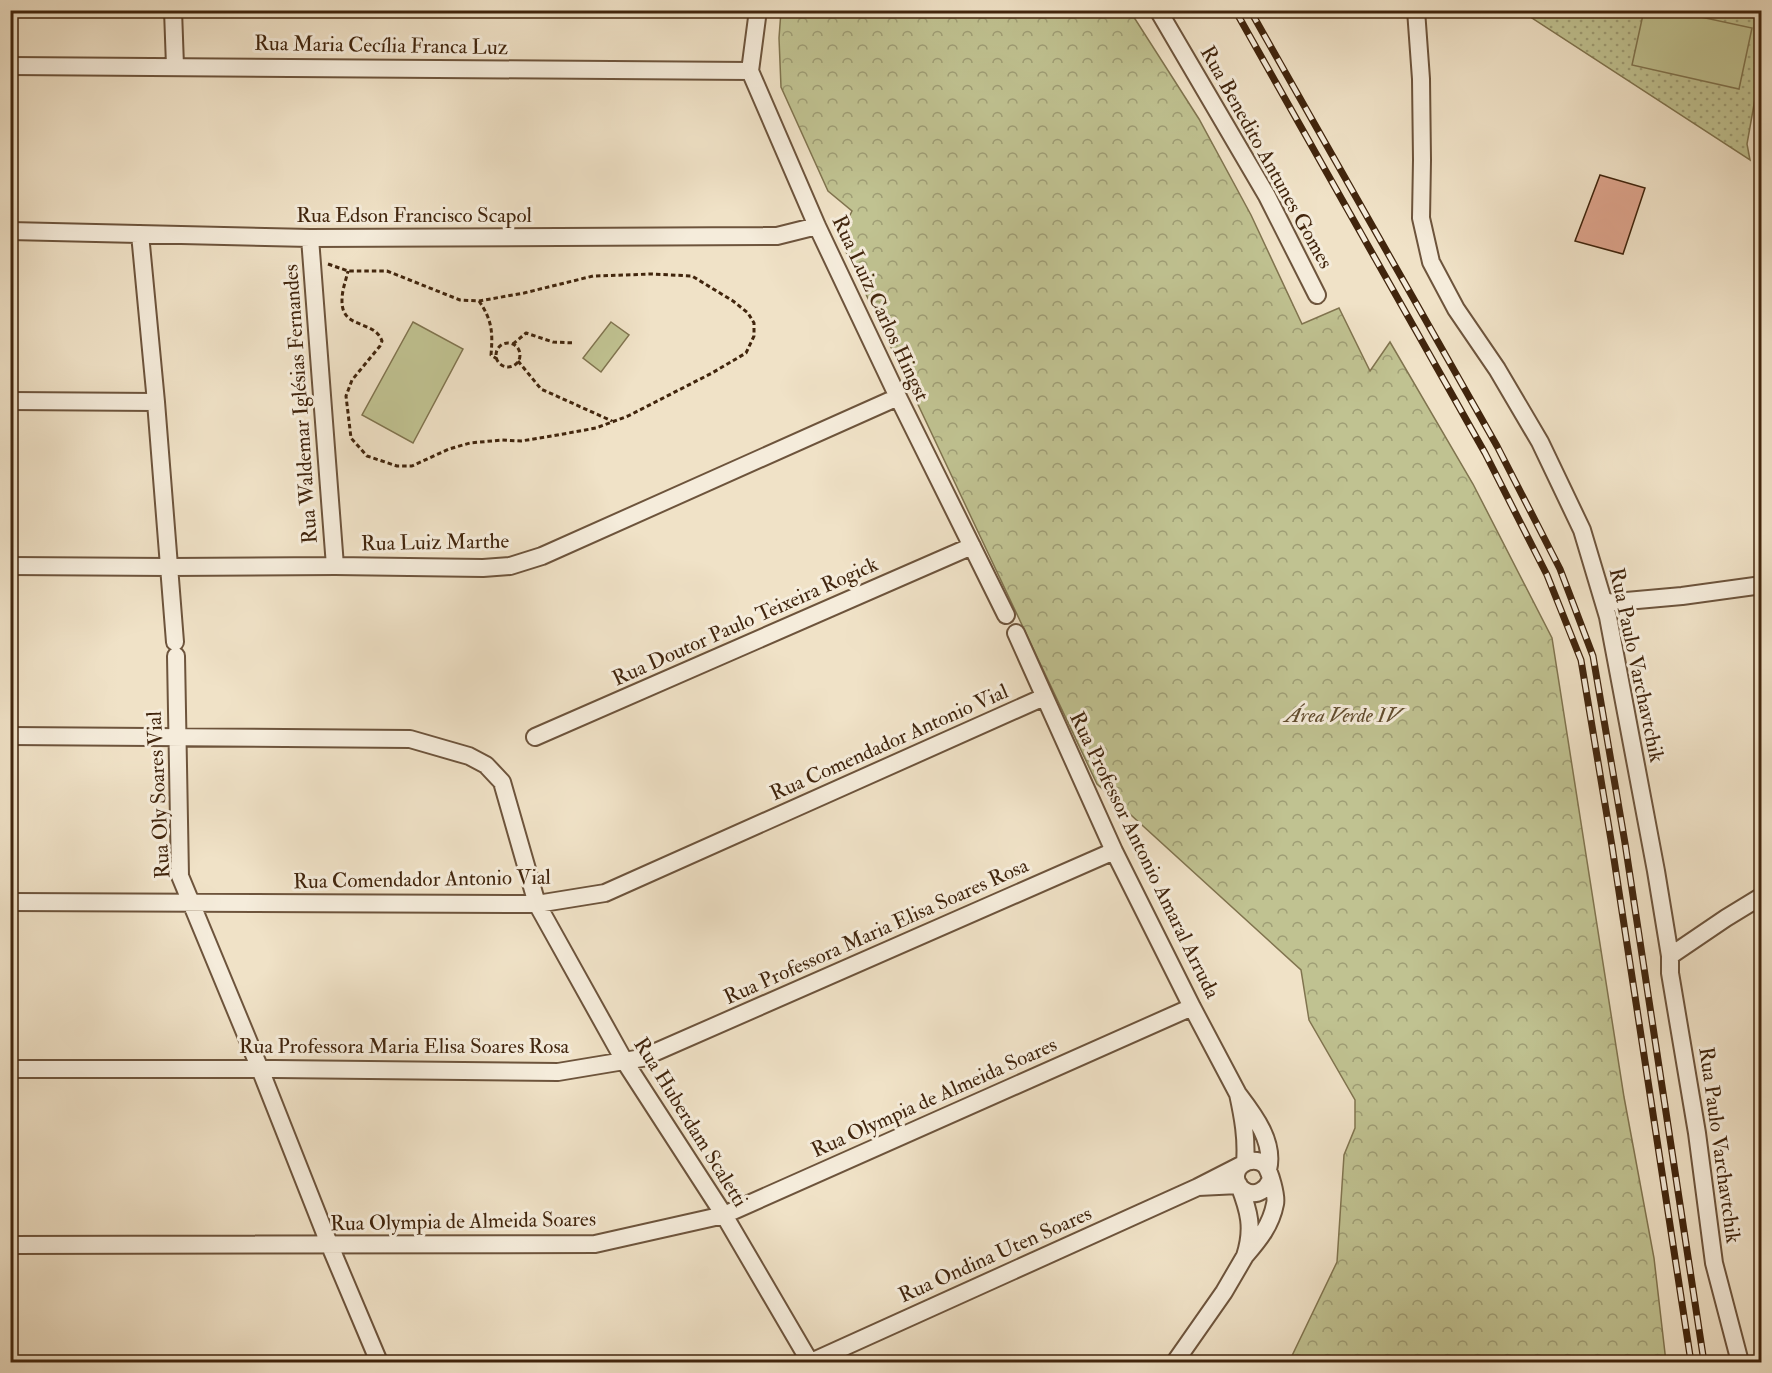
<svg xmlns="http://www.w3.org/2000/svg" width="1772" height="1373" font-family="'IM FELL Double Pica',serif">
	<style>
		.green { fill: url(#green-dots); stroke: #80744f; stroke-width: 1.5 }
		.forest { fill: url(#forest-crowns); stroke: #80744f; stroke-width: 1.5 }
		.pitch { fill: #c0c291; stroke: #80744f; stroke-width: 1.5 }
		.building { fill: #dca38b; stroke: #41250d; stroke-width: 1.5 }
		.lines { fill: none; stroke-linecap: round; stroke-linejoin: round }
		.minor-casing { stroke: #6d543c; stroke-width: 20 }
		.path { stroke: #41250d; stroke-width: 3; stroke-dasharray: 4.5 3; stroke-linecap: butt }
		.minor { stroke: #f5ecdb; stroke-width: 16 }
		.rail-casing { stroke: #41250d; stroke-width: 7 }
		.rail { stroke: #f5ecdb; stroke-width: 4.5; stroke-dasharray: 14; stroke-linecap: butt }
		.labels { text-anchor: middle; stroke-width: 6; stroke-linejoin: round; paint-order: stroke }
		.street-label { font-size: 21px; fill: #41250d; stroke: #f5ecdb }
		.park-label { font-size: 21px; font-style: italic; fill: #614c2e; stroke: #f5ecdb }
	</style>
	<defs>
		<pattern id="green-dots" width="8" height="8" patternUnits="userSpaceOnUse" patternTransform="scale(1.5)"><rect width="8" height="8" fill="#c0c291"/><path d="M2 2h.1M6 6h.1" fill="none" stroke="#9e9d75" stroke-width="1.8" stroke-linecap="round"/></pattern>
		<pattern id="forest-crowns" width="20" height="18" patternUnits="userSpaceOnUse" patternTransform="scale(1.5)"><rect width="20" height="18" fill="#c0c291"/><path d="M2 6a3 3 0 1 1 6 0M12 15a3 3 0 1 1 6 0" fill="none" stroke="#9e9d75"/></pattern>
	</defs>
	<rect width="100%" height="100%" fill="#f0e2c7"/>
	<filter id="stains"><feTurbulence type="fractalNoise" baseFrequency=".00333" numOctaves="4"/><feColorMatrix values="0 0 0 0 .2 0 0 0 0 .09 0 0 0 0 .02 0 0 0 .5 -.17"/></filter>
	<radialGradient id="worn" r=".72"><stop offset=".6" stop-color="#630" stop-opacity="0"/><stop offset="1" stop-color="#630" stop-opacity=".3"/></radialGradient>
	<!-- green -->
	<path class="green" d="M1521 11H1761V65L1747 144 1750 160Z"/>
	<!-- forest -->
	<path class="forest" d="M781 11H1130L1199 119 1251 215 1302 324 1339 308 1370 371 1390 342 1473 484 1552 638 1624 1097 1654 1258 1666 1362H1289L1337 1262 1344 1155 1355 1128V1100L1309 1020 1301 970 1097 784 839 237 852 211 828 191 781 87 779 38Z"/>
	<!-- pitch -->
	<path class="pitch" d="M1644 10 1673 11 1752 28 1739 89 1632 65Z
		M413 322 463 349 413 443 362 415Z
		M611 322 629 335 601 372 583 358Z"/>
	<!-- building -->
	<path class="building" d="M1600 175 1645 188 1623 254 1575 241Z"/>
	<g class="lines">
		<!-- minor casing -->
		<g class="minor-casing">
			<path id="minor" d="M173 10 175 66
				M758 10 750 71 817 226 898 397 1006 615
				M1158 10 1267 196 1317 295
				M1416 10 1421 79 1422 160 1421 218 1431 262 1456 309 1497 369 1540 442 1582 530 1608 617 1656 871 1670 956V973L1697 1133 1714 1263 1740 1362
				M10 66 750 71
				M10 231 310 238 777 236 817 226
				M140 234 156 402 175 642
				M310 238 335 566
				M10 401 156 402
				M10 566 169 567 335 566 483 568 510 566 542 556 898 397
				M1604 603 1682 596 1762 585
				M1016 633 1114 851 1192 1007 1238 1094
				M176 656 180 876 260 1069 330 1246 379 1362
				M10 736 410 739 469 756 486 765 502 782 537 904 625 1062 724 1215 810 1362
				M535 737 972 546
				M10 902 537 904 605 893 1044 697
				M1670 956 1726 918 1762 896
				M10 1069H275L558 1072 642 1058 1114 851
				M1268 1170C1275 1142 1254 1115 1238 1094 1243 1117 1247 1139 1245 1163L1198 1187 1239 1185C1249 1211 1254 1228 1245 1256 1259 1240 1271 1225 1275 1204 1277 1197 1270 1171 1265 1165 1255 1156 1238 1162 1236 1175 1235 1188 1250 1198 1261 1191 1265 1189 1268 1185 1270 1181
				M10 1245 595 1244 724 1215 1192 1007
				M811 1362 1198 1187
				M1175 1362 1224 1292 1245 1256"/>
		</g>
		<!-- path -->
		<path class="path" d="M328 264 348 271H387L460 300 479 301 524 293 593 276 652 274 692 276 733 301 748 313 754 323V336L746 353 712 373 628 416 596 428 552 436 521 441 502 440 470 443 449 449 412 466H397L367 456 351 438 346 396 352 380 380 346 382 341C374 319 341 330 342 300 342 290 346 280 348 271
			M479 301C492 320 493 332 491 355L497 359
			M496 355a12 12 0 1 1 24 0a12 12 0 1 1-24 0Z
			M513 344 526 333 553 342 575 343
			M518 361 541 389 612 421"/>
		<!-- minor -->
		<use href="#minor" class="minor"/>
		<!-- rail casing -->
		<g class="rail-casing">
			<path id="rail" d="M1235 10 1485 453 1547 575 1581 660 1612 846 1691 1362
				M1250 10 1497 446 1560 569 1593 656 1625 843 1704 1362"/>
		</g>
		<!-- rail -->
		<use href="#rail" class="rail"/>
	</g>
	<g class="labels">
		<!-- street labels -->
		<g class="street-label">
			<text transform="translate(381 45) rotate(1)" y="7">Rua Maria Cecília Franca Luz</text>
			<text transform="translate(1267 157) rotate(61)" y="7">Rua Benedito Antunes Gomes</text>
			<text x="414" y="222">Rua Edson Francisco Scapol</text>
			<text transform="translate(881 308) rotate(65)" y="7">Rua Luiz Carlos Hingst</text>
			<text transform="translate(300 404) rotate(-94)" y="7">Rua Waldemar Iglésias Fernandes</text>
			<text transform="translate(435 542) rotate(-1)" y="7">Rua Luiz Marthe</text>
			<text transform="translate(745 621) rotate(-24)" y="7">Rua Doutor Paulo Teixeira Rogick</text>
			<text transform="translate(1637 665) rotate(78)" y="7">Rua Paulo Varchavtchik</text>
			<text transform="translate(889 742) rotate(-24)" y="7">Rua Comendador Antonio Vial</text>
			<text transform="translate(158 795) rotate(-93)" y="7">Rua Oly Soares Vial</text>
			<text transform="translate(1145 855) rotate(64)" y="7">Rua Professor Antonio Amaral Arruda</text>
			<text transform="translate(422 879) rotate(-1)" y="7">Rua Comendador Antonio Vial</text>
			<text transform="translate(876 931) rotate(-24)" y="7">Rua Professora Maria Elisa Soares Rosa</text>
			<text x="404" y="1053">Rua Professora Maria Elisa Soares Rosa</text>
			<text transform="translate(934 1097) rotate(-24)" y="7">Rua Olympia de Almeida Soares</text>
			<text transform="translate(691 1122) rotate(58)" y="7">Rua Huberdam Scaletti</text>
			<text transform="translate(1720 1145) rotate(82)" y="7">Rua Paulo Varchavtchik</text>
			<text transform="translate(463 1221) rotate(-1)" y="7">Rua Olympia de Almeida Soares</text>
			<text transform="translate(995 1254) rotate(-24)" y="7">Rua Ondina Uten Soares</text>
		</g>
		<!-- park labels -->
		<g class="park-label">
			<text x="1344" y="722">Área Verde IV</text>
		</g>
	</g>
	<!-- margin -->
	<rect width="1772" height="1373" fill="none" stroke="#f0e2c7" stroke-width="36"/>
	<rect x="12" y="12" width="1748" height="1349" fill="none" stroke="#41250d" stroke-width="3"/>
	<rect x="18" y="18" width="1736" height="1337" fill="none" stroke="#41250d" stroke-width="1.5"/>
	<rect width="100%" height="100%" filter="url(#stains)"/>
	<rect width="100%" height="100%" fill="url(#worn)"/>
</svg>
